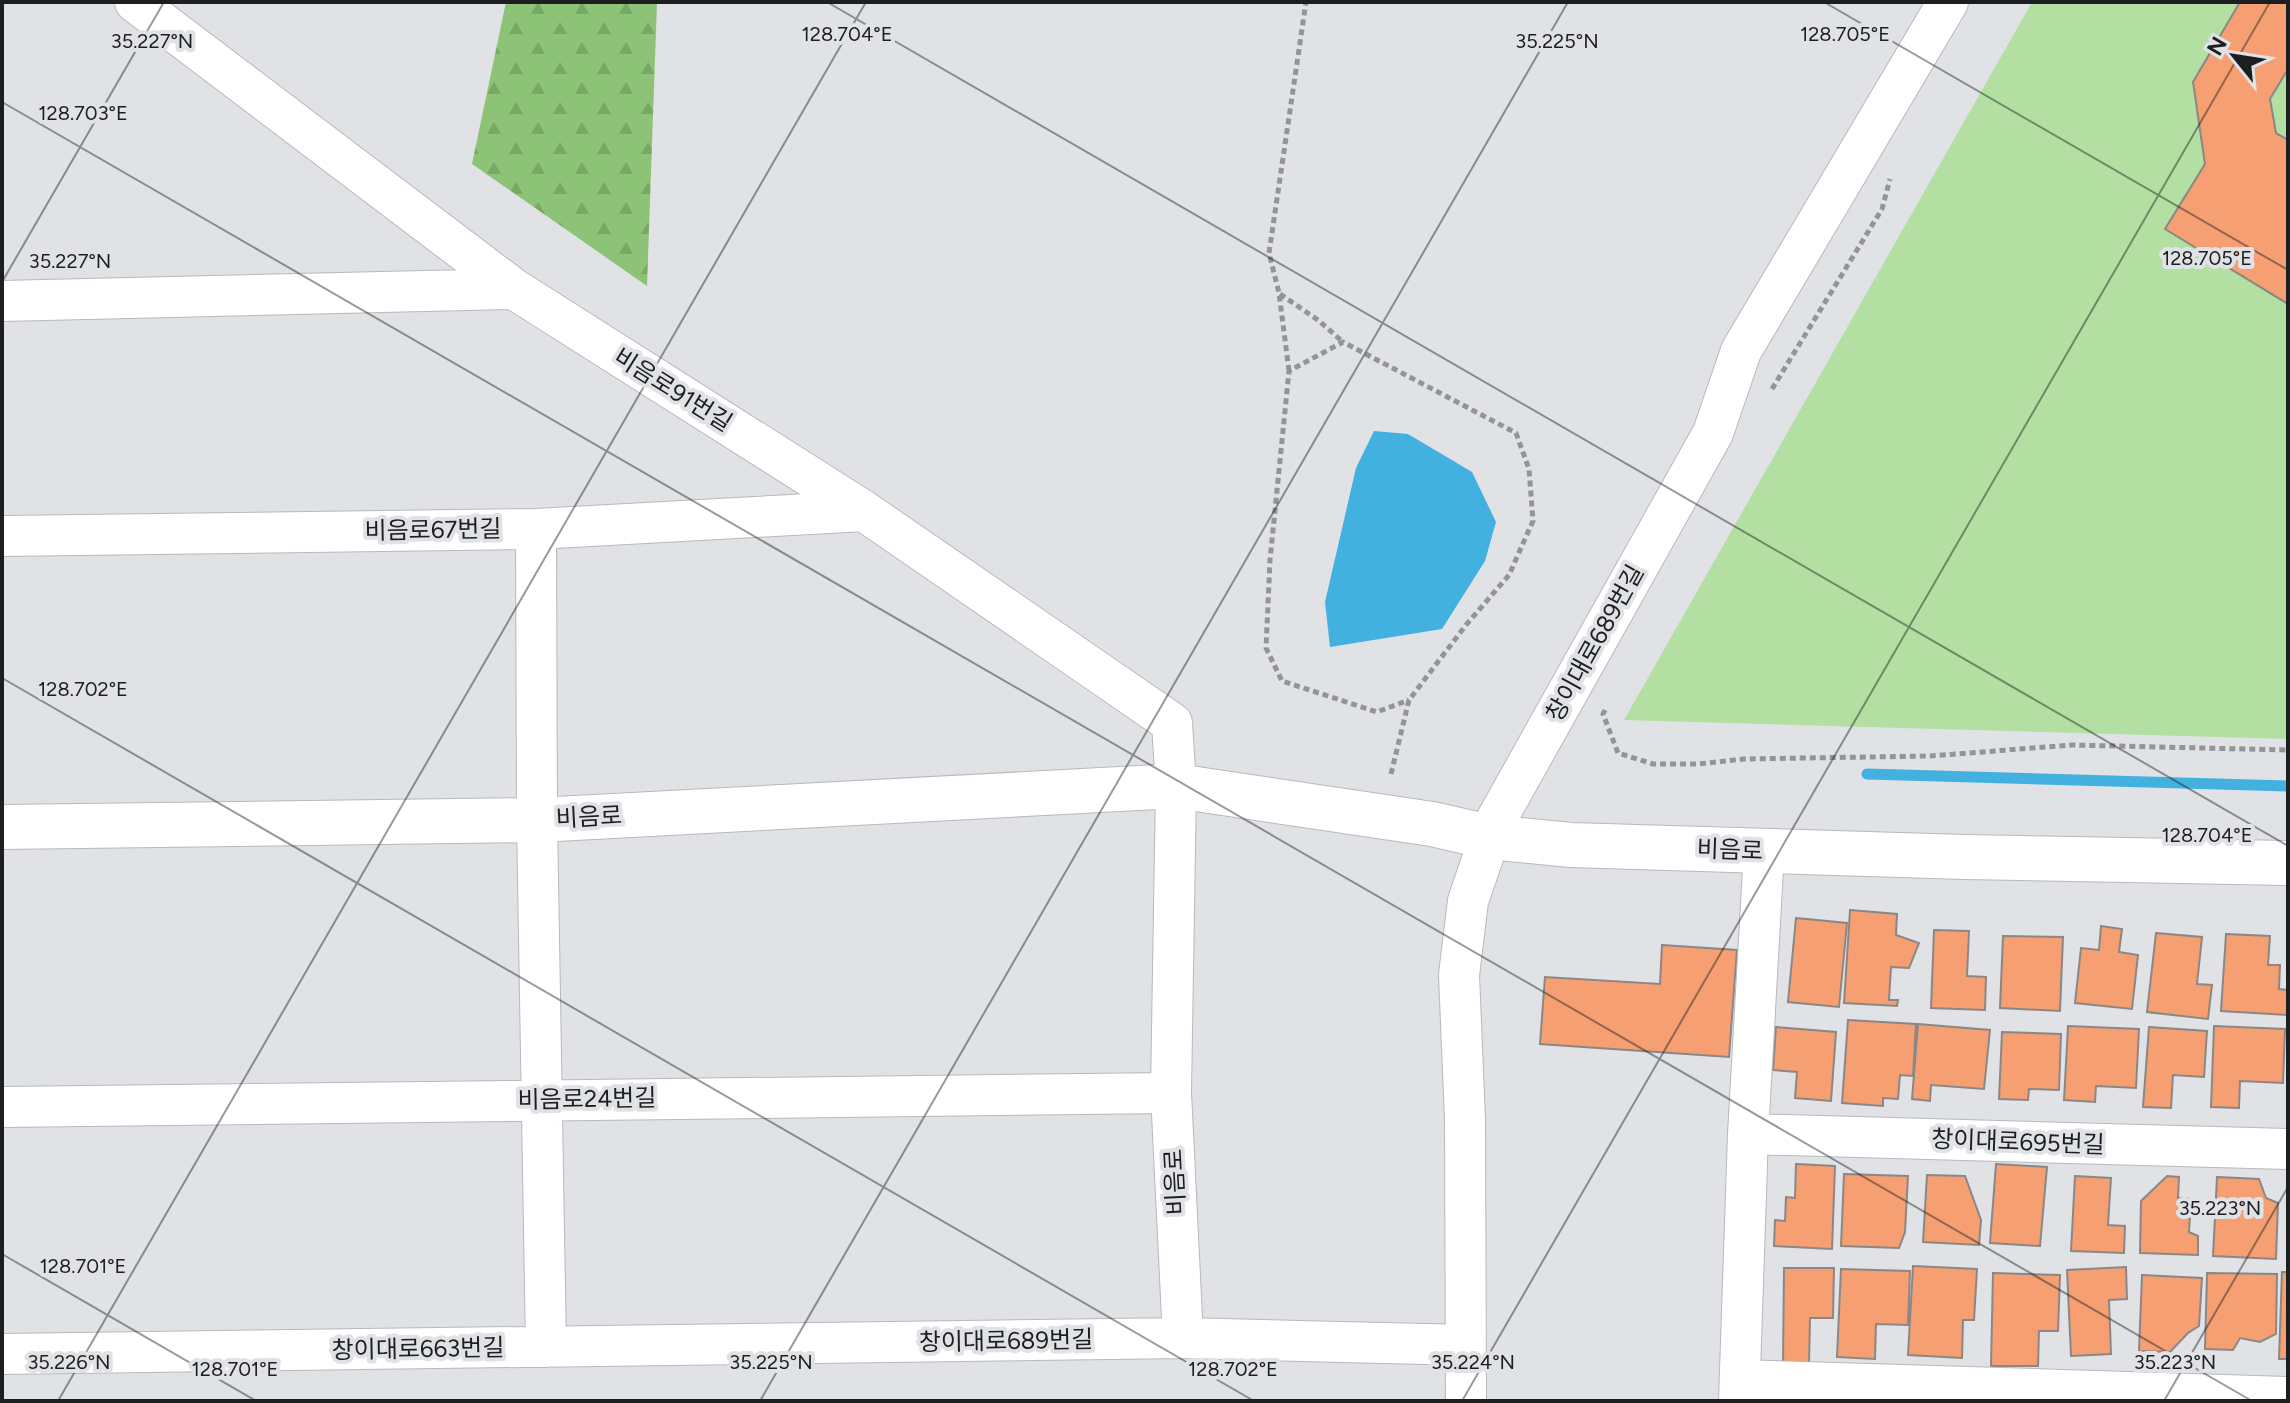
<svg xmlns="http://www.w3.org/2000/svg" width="2290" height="1403" font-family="Figtree,'Noto Sans KR',sans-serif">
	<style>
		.forest { fill: url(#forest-firs) }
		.garden { fill: #b3e0a2 }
		.water { fill: #42b1e0 }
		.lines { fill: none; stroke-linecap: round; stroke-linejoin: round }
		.stream { stroke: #42b1e0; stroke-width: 11 }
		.building { fill: #f59f72; stroke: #8b8785; stroke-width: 2 }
		.minor-casing { stroke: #b7b9bd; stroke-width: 42 }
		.tertiary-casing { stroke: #b7b9bd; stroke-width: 46 }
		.path { stroke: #939497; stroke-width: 5; stroke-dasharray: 6 4; stroke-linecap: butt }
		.minor { stroke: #fff; stroke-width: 40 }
		.tertiary { stroke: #fff; stroke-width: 44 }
		.ticks { fill: none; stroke: #1d1e1f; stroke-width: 2; stroke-opacity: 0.45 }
		.labels { text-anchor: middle; stroke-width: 8; stroke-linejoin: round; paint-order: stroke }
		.street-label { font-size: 24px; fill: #1d1e1f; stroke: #e0e2e6 }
		.ticks-label { font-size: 20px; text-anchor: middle; fill: #1d1e1f; stroke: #e0e2e6; stroke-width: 8; stroke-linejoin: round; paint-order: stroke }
	</style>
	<defs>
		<pattern id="forest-firs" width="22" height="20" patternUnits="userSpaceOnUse" patternTransform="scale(2)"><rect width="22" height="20" fill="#8cc376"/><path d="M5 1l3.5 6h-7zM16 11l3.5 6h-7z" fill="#78a766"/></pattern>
	</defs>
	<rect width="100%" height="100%" fill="#e0e2e6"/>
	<!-- forest -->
	<path class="forest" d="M506 2H657L647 286 472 164Z"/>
	<!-- garden -->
	<path class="garden" d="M2032 2H2288V739L1624 720Z"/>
	<!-- water -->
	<path class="water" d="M1374 431 1408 434 1472 472 1496 522 1485 561 1442 629 1330 647 1325 602 1356 468Z"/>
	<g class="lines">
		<!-- stream -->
		<path class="stream" d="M1867 774 2288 786"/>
	</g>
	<!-- building -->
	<path class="building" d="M2240 2H2288V69L2270 99 2276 133 2288 140V304L2165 229 2205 164 2193 82Z
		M1850 910 1897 914 1896 935 1919 943 1909 968 1891 967 1889 1000H1898L1897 1006 1844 1003Z
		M1796 918 1847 923 1839 1007 1788 1002Z
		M2101 926 2122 929 2119 952 2138 955 2132 1009 2075 1003 2081 948 2099 950Z
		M1934 930 1969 931 1967 976 1986 977 1985 1010 1931 1008Z
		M2156 933 2202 937 2197 984 2212 985 2208 1019 2147 1012Z
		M2226 934 2270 936 2268 965H2280L2279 989 2288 990 2287 1015 2221 1011Z
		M2003 936 2063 937 2060 1011 2000 1008Z
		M1662 945 1737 950 1729 1057 1540 1044 1545 977 1660 984Z
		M1848 1020 1916 1024 1913 1076 1900 1075 1898 1099 1883 1098V1106L1842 1103Z
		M1918 1024 1990 1030 1984 1089 1931 1085 1930 1101 1912 1099Z
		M2068 1026 2139 1029 2136 1088 2096 1086 2095 1102 2064 1100Z
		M2214 1026 2285 1029 2283 1083 2240 1081 2239 1108 2211 1107Z
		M1776 1027 1836 1032 1831 1101 1795 1098 1797 1072 1773 1070Z
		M2149 1027 2207 1031 2204 1077 2173 1075 2171 1108 2143 1107Z
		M2002 1032 2061 1034 2059 1090 2029 1089 2028 1100 1999 1099Z
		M1796 1164 1835 1166 1832 1249 1774 1246 1775 1220 1785 1221 1786 1197 1795 1198Z
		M1996 1164 2047 1167 2040 1246 1990 1243Z
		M1844 1174 1908 1176 1905 1232 1899 1248 1841 1246Z
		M1927 1175 1965 1176 1981 1220 1979 1245 1923 1242Z
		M2075 1176 2111 1178 2108 1225 2125 1226 2124 1253 2071 1251Z
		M2167 1176 2179 1177 2178 1198 2191 1199 2189 1232 2198 1236V1255L2140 1253 2141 1201Z
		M2217 1177 2259 1179 2266 1198 2278 1203 2276 1259 2213 1256Z
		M1913 1266 1977 1269 1974 1320H1963L1962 1358 1908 1355Z
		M2126 1267 2127 1299 2109 1300 2111 1354 2071 1356 2067 1270Z
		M1784 1268H1834L1833 1318H1810L1809 1364H1783Z
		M1841 1269 1910 1271 1908 1325 1876 1324 1875 1359 1837 1357Z
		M2282 1272H2288V1359H2279Z
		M1993 1273 2060 1275 2058 1331H2039L2038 1366H1991Z
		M2207 1273 2277 1274 2276 1334 2260 1342 2240 1338 2233 1350 2205 1349Z
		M2142 1275 2202 1278 2199 1326 2188 1333 2170 1352 2139 1351Z"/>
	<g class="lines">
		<!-- minor casing -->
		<g class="minor-casing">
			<path id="minor" d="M135 2 514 289 864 511 1172 723 1176 786 1171 1093 1183 1338
				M2 301 514 289
				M536 529 537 820 546 1347
				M2 536 536 529 864 511
				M2 1107 1171 1093
				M1748 1134 2288 1149
				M2 1354 1183 1338 1466 1345
				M1740 1380 2288 1397
				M1466 1401 1465 1119 1459 975 1468 901 1495 822 1713 433 1741 351 1948 2
				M1739 1401 1748 1134 1764 851"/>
		</g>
		<!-- tertiary casing -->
		<g class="tertiary-casing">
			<path id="tertiary" d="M2 827 537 820 1176 786 1432 824 1489 837 1571 845 1965 857 2288 863"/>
		</g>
		<!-- path -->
		<path class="path" d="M1280 294 1318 320 1343 342
			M1289 371 1279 293 1269 253 1306 2
			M1772 389 1882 209 1890 179
			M1605 710 1603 714 1618 753 1653 764H1698L1744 759 1930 756 2072 745 2288 750
			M1391 774 1409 700 1466 625 1509 575 1533 521 1529 469 1516 433 1343 342 1289 371 1270 560 1266 648 1282 681 1377 712 1409 700"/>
		<!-- minor -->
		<use href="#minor" class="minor"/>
		<!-- tertiary -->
		<use href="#tertiary" class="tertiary"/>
	</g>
	<!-- ticks -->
	<path class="ticks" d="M827 2 2288 846M1824 2 2288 270M2 102 2252 1401M2 282 164 2M2 678 1254 1401M2 1254 256 1401M58 1401 866 2M760 1401 1568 2M1462 1401 2270 2M2164 1401 2288 1187"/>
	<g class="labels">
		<!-- street labels -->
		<g class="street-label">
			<text transform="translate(673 390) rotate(32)" y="8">비음로91번길</text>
			<text transform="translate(433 530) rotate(-1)" y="8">비음로67번길</text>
			<text transform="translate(1595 643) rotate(-61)" y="8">창이대로689번길</text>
			<text transform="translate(589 817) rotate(-3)" y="8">비음로</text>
			<text transform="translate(1730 850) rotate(2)" y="8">비음로</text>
			<text transform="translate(587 1099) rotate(-1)" y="8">비음로24번길</text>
			<text transform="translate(2018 1142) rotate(2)" y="8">창이대로695번길</text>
			<text transform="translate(1175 1182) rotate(-93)" y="8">비음로</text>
			<text transform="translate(1006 1341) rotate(-1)" y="8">창이대로689번길</text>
			<text transform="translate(418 1349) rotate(-1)" y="8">창이대로663번길</text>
		</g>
	</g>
	<g class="ticks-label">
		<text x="847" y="41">128.704°E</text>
		<text x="1845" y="41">128.705°E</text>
		<text x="152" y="48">35.227°N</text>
		<text x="1557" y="48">35.225°N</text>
		<text x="83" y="120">128.703°E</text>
		<text x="2207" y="265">128.705°E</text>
		<text x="70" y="268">35.227°N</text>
		<text x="83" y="696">128.702°E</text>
		<text x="2207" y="842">128.704°E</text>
		<text x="2220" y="1215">35.223°N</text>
		<text x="83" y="1273">128.701°E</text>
		<text x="69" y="1369">35.226°N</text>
		<text x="771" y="1369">35.225°N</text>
		<text x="1473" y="1369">35.224°N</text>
		<text x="2175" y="1369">35.223°N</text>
		<text x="235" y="1376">128.701°E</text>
		<text x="1233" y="1376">128.702°E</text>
	</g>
	<!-- border -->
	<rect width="2290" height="1403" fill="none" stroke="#1d1e1f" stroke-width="8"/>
	<!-- north arrow -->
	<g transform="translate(2234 56) rotate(300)" stroke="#e0e2e6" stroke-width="6" paint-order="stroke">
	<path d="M0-6L14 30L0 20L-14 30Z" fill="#1d1e1f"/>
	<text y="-12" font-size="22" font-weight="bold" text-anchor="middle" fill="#1d1e1f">N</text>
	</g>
</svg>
